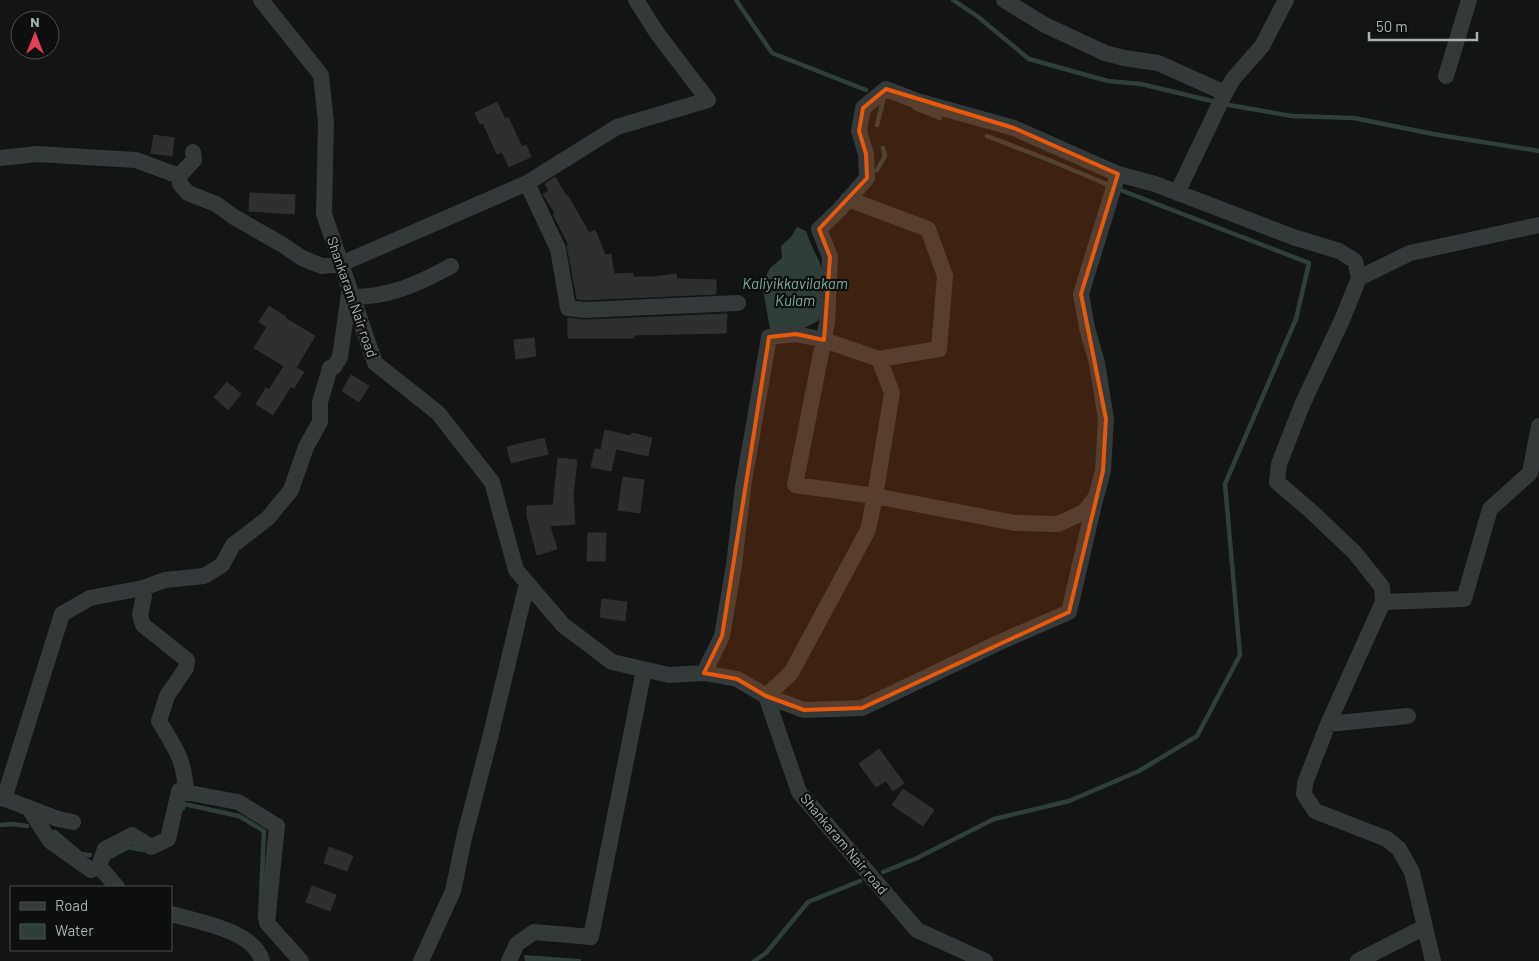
<svg xmlns="http://www.w3.org/2000/svg" width="1539" height="961" font-family="Barlow,sans-serif">
	<style>
		.water { fill: #2f3e38 }
		.lines { fill: none; stroke-linecap: round; stroke-linejoin: round }
		.stream { stroke: #2f3e38; stroke-width: 4.5 }
		.building { fill: #2e3030; stroke: #2d2f30 }
		.street { stroke: #343939; stroke-width: 16 }
		.marked { fill: #e8590c; fill-opacity: 0.2; stroke: #e8590c; stroke-width: 4; stroke-linejoin: round }
		.labels { text-anchor: middle; stroke-width: 4.5; stroke-linejoin: round; paint-order: stroke }
		.street-label { font-size: 14px; fill: #a6b3b2; stroke: #0e0f0f }
		.water-label { font-size: 15px; font-style: italic; fill: #7fac9c; stroke: #0e0f0f }
	</style>
	<rect width="100%" height="100%" fill="#131414"/>
	<!-- water -->
	<path class="water" d="M797 227 806 231C809 241 813 248 817 257 829 282 826 296 818 321L800 330 770 329 762 284 770 268 782 258 781 246 791 237Z
		M524 955 581 959V961H525Z"/>
	<g class="lines">
		<!-- stream -->
		<path class="stream" d="M736 0 772 53 866 90
			M953 0 977 16 1029 59 1108 81 1141 84 1216 102
			M1223 104 1292 116 1354 118 1433 134 1539 151
			M915 108 940 118
			M877 125 883 101
			M987 136 1049 160 1111 186
			M877 170 885 156 883 148
			M183 808 184 804 239 816 264 831 260 919
			M0 825 13 824 27 826
			M55 832 81 854 90 855
			M110 857 128 847 143 850
			M883 872 915 859 994 819 1069 801 1139 771 1197 736 1240 655 1225 484 1296 319 1309 263 1118 189
			M754 961 766 953 808 902 860 881"/>
	</g>
	<!-- building -->
	<path class="building" d="M497 102 505 119 508 117 522 147 526 145 531 157 509 167 502 152 497 154 483 123 480 124 475 113Z
		M154 135 174 138 172 156 151 153Z
		M555 177 567 197 568 196 589 233 595 230 605 255 611 254 614 274 633 273V277H652L676 274 677 279 716 280V294L585 300 577 299 567 245H569L553 214 555 213 543 194 549 191 545 184Z
		M250 193 295 195 294 214 249 211Z
		M269 306 286 317 285 318 315 336 296 368 304 372 294 388 291 386 273 415 256 404 266 388 269 390 284 366 254 348 267 327 259 322Z
		M727 314 726 333 634 335V338H568V318L585 320Z
		M534 338 536 356 516 359 514 340Z
		M351 375 369 386 359 402 342 391Z
		M227 382 241 394 228 410 214 397Z
		M605 430 631 436 632 433 652 438 648 456 616 449 611 471 591 467 595 449 601 450Z
		M544 438 548 454 511 463 507 447Z
		M558 458 577 460 573 495 575 524 550 526 557 549 537 555 527 516V506L553 505Z
		M623 477 644 480 640 513 618 510Z
		M588 533H606L605 561H587Z
		M602 599 627 602 625 621 600 617Z
		M879 749 904 783 893 791 886 781 876 787 859 764Z
		M903 789 934 810 923 826 892 805Z
		M329 847 353 856 347 871 324 863Z
		M312 886 336 895 330 911 306 902Z"/>
	<g class="lines">
		<!-- street -->
		<path class="street" d="M261 0 321 75 326 122 324 214 375 363 438 413 492 482 516 570 563 625 612 662 669 675 704 673 737 679 766 696 799 792 917 930 985 961
			M1004 0 1045 25 1105 53 1124 58 1158 63 1225 93 1233 79 1262 46 1286 0
			M1446 76 1469 0
			M193 152 194 160 179 176 180 184 188 193 216 204 234 217 283 245 302 258 322 266 341 264 527 183 617 127 708 100 657 33 636 0
			M0 158 37 154 136 160 179 176
			M1118 174 1081 294 1087 328 1097 363 1106 419 1103 471 1096 497 1084 512 1058 524 1015 523 875 496 795 485 827 323 830 257 819 229 840 209 867 178 866 154 859 131 863 108 886 89 917 101 1014 128 1118 174 1155 184 1293 237 1339 251 1355 261 1359 278 1342 320 1302 405 1279 464 1277 482 1312 512 1355 553 1382 587 1383 602 1328 724 1305 783 1304 794 1315 811 1387 839 1399 849 1412 872 1433 961
			M527 183 558 249 568 308 585 310 738 303
			M1177 193 1225 93
			M848 199 928 229 945 276 939 349 879 359 892 393 875 496 868 530 791 673 766 696 804 710 862 708 998 643 1069 612 1095 500
			M1359 278 1410 253 1539 225
			M352 297C390 297 418 284 451 266
			M1383 602 1464 599 1490 509 1530 473 1539 426
			M704 673 722 636 734 565 743 487 769 337 796 334 824 340 879 359
			M1328 724 1408 716
			M186 793C185 760 175 748 159 721L167 696 186 668 187 660 143 625 140 615 144 596 143 588 165 580 204 576 222 565 233 545 268 518 291 490 306 447 320 422V402L330 368 334 367 340 357 349 293
			M0 797 58 819 73 822
			M4 799 62 614 90 598 143 588
			M28 807 50 841 91 870 99 866 105 849 132 835 151 847 168 839 179 791 238 802 277 826 267 923 301 961
			M99 866 117 887
			M171 914C197 921 255 931 262 961
			M421 961 453 891 464 838 490 738 527 583
			M509 961 517 944 534 932 591 937 644 670
			M1358 961 1425 927"/>
	</g>
	<!-- marked area -->
	<path class="marked" d="M886 89 1014 128 1118 174 1081 294 1106 419 1103 471 1069 612 862 708 804 710 766 696 737 679 704 673 722 636 769 337 796 334 824 340 830 257 819 229 867 178 866 154 859 131 863 108Z"/>
	<g class="labels">
		<!-- street labels -->
		<g class="street-label">
			<text transform="translate(352 297) rotate(71)" y="5">Shankaram Nair road</text>
			<text transform="translate(844 844) rotate(50)" y="5">Shankaram Nair road</text>
		</g>
		<!-- water labels -->
		<g class="water-label">
			<text x="795" y="289">Kaliyikkavilakam<tspan x="795" dy="17">Kulam</tspan></text>
		</g>
	</g>
	<!-- legend -->
	<rect x="10" y="886" width="162" height="65" fill="#0e0f0f" stroke="#4b5150"/>
	<rect x="20" y="902" width="25" height="8" fill="#343939" stroke="#4b5150"/>
	<text x="55" y="911" font-size="15" fill="#a6b3b2">Road</text>
	<rect x="20" y="924" width="25" height="15" fill="#2f3e38" stroke="#4b5150"/>
	<text x="55" y="936" font-size="15" fill="#a6b3b2">Water</text>
	<!-- north arrow -->
	<g transform="translate(35 35)"><circle r="24" fill="#0e0f0f" stroke="#4b5150"/>
	<path d="M0-4L9 19L0 12L-9 19Z" fill="#e03f59"/>
	<text y="-8" font-size="14" font-weight="bold" text-anchor="middle" fill="#a6b3b2">N</text>
	</g>
	<!-- scale -->
	<path d="M1369 32v8h108v-8" fill="none" stroke="#a6b3b2" stroke-width="2.5"/>
	<text x="1376" y="32" font-size="15" fill="#a6b3b2" stroke="#0e0f0f" stroke-width="4" paint-order="stroke">50 m</text>
</svg>
